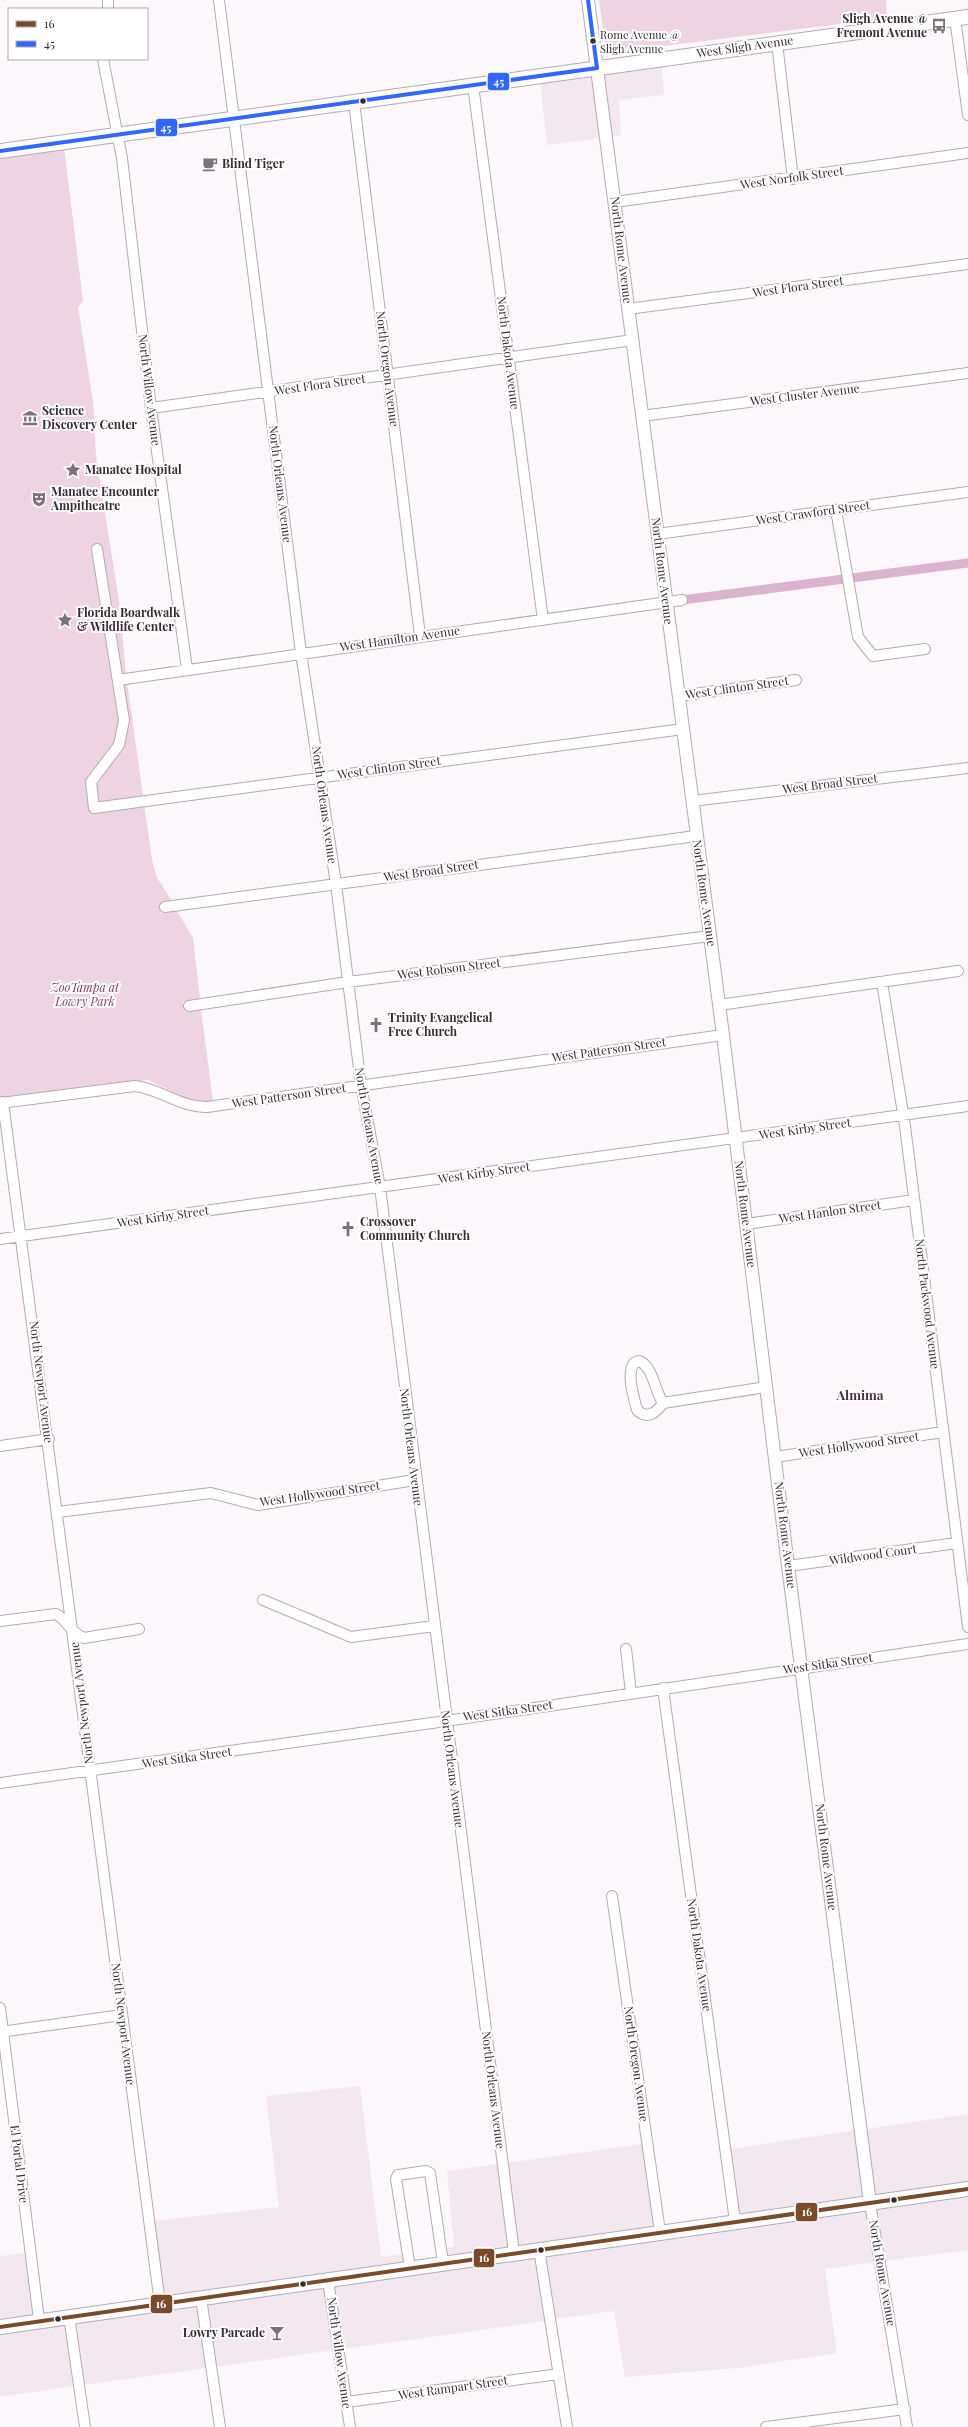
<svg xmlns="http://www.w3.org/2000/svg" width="968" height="2427" font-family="'Playfair Display',serif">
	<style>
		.built { fill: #f3e8ef }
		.green { fill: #eed3e3 }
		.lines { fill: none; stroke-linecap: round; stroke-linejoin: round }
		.canal { stroke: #dcb3cc; stroke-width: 9 }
		.minor-casing { stroke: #b3abb0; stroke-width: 12 }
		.tertiary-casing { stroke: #b3abb0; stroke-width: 14 }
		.secondary-casing { stroke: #b3abb0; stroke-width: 16 }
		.minor { stroke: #fffefe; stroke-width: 10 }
		.tertiary { stroke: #fffefe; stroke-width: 12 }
		.secondary { stroke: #fffefe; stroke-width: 14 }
		.bus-1-casing { stroke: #fff; stroke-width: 7 }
		.bus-2-casing { stroke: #fff; stroke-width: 7 }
		.bus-1 { stroke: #7a4b2a; stroke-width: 4 }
		.bus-2 { stroke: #36f; stroke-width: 4 }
		.bus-dot { fill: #372a32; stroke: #fff; stroke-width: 1.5 }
		.labels { text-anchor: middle; stroke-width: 4; stroke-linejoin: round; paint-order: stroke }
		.bus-label { font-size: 11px; fill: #372a32; stroke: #fff; text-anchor: start }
		.poi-label { font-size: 12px; font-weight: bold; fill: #372a32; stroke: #fff; text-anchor: start }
		.street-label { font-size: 12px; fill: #372a32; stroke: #fff }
		.park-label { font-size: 12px; font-style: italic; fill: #7e3a67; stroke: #fff }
		.neighbourhood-label { font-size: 13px; font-weight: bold; fill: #4b3041; stroke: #fff }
		.line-badge { stroke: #fff; stroke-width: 1.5 }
		.badge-label { font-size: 11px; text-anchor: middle; font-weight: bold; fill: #fff }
	</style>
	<rect width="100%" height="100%" fill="#fcf7fa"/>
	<!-- built -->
	<path class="built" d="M662 64 664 95 619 100 621 135 611 136 602 73Z
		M593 74 602 138 547 145 540 81Z
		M360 2086 381 2257 403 2254 405 2264 164 2298 153 2221 279 2207 266 2096Z
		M968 2114V2184L874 2197 866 2129Z
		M857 2130 865 2198 739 2215 730 2149Z
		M643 2144 655 2227 518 2247 507 2163Z
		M497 2164 509 2249 447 2257 445 2248 454 2246 447 2171Z
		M968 2195V2250L885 2261 876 2207Z
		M867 2208 876 2262 825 2269 837 2353 738 2368 625 2377 614 2311 555 2319 544 2254Z
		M26 2253 34 2316 0 2321V2256Z
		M535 2255 546 2321 343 2349 333 2284Z
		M324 2286 334 2350 216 2367 206 2303Z
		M197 2304 207 2368 83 2385 74 2321Z
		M65 2322 74 2386 0 2397V2332Z"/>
	<!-- green -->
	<path class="green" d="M599 0H886L887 18 616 52 605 43Z
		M64 147 83 301 78 307 93 401 96 456 120 607 126 674 152 860 157 878 172 901 160 903 161 913 177 911 193 938 200 999 183 1002 185 1012 201 1010 213 1101H192L148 1080 0 1097V156Z"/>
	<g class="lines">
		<!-- canal -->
		<path class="canal" d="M682 600 968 563"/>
		<!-- minor casing -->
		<g class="minor-casing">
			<path id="minor" d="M108 0V9
				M219 0 301 653 336 884 361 1085 380 1187 514 2253
				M955 18 968 115
				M777 43 793 179
				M103 59 122 158 151 408 187 669
				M473 85 543 620
				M354 102 420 636
				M615 202 968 153
				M628 309 968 264
				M151 408 633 340
				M642 416 968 373
				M836 510 858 637 873 656 925 649
				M657 534 968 492
				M97 549 124 720 119 745 91 782 94 808 683 729
				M118 680 682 600
				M679 696 796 680
				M692 801 968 768
				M165 907 696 836
				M882 982 905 1126 968 1627
				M719 1005 958 971
				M189 1006 348 982 710 936
				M3 1102 160 2304
				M0 1103 135 1086C161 1089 181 1108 207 1107L723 1035
				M746 1224 914 1200
				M0 1239 968 1106
				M639 1361C653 1366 655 1392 663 1403 656 1413 647 1420 637 1410 634 1397 626 1375 634 1363Z
				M663 1403 766 1387
				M0 1446 49 1439
				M775 1457 943 1432
				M58 1512 211 1493 258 1505 415 1480
				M788 1566 957 1543
				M263 1600 351 1637 434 1626
				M0 1621 56 1614C67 1620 72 1634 84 1638L139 1629
				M626 1649 631 1693
				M663 1688 735 2221
				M0 1783 446 1721 968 1644
				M612 1896 660 2232
				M0 2008 39 2320
				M0 2032 122 2015
				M870 2203 907 2427
				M539 2249 567 2427
				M410 2268 396 2179 398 2175 426 2171 430 2173 443 2263
				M328 2280 350 2427
				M201 2298 220 2427
				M69 2316 85 2427
				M346 2402 559 2374
				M766 2427 905 2409"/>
		</g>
		<!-- tertiary casing -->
		<g class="tertiary-casing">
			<path id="tertiary" d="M588 0 723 1035 788 1566 870 2203"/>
		</g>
		<!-- secondary casing -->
		<g class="secondary-casing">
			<path id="secondary" d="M0 151 968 17
				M0 2327 968 2189"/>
		</g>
		<!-- minor -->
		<use href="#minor" class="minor"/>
		<!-- tertiary -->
		<use href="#tertiary" class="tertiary"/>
		<!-- secondary -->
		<use href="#secondary" class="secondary"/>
		<!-- bus-1 casing -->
		<g class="bus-1-casing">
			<path id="bus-1" d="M0 2327 968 2189"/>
		</g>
		<!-- bus-2 casing -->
		<g class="bus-2-casing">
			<path id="bus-2" d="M0 151 597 68 588 0"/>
		</g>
		<!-- bus-1 -->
		<use href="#bus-1" class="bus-1"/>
		<!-- bus-2 -->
		<use href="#bus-2" class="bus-2"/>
	</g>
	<!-- icons -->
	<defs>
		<g id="bus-bare" transform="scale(1.2)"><path d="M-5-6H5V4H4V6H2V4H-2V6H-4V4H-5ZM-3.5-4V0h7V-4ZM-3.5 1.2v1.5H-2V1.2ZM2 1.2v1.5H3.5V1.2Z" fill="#7c7278" stroke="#fff" stroke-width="2.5" paint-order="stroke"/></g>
		<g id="cafe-bare" transform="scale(1.2)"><path d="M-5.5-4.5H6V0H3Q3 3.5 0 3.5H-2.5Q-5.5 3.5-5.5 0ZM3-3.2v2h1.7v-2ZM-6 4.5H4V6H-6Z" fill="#7c7278" stroke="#fff" stroke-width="2.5" paint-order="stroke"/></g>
		<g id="museum-bare" transform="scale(1.2)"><path d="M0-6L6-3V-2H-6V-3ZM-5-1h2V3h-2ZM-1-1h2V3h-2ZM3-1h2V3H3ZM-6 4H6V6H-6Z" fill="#7c7278" stroke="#fff" stroke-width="2.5" paint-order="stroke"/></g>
		<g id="sight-bare" transform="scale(1.2)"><path d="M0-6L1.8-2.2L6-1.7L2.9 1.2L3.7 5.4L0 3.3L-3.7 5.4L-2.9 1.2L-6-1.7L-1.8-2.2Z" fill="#7c7278" stroke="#fff" stroke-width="2.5" paint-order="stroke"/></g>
		<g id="theatre-bare" transform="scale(1.2)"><path d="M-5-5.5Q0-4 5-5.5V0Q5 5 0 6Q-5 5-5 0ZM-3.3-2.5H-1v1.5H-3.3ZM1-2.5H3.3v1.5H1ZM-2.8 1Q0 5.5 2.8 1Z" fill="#7c7278" stroke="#fff" stroke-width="2.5" paint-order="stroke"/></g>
		<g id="church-bare" transform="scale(1.2)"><path d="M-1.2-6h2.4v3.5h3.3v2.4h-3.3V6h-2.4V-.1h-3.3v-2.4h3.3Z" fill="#7c7278" stroke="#fff" stroke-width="2.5" paint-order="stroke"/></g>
		<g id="bar-bare" transform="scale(1.2)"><path d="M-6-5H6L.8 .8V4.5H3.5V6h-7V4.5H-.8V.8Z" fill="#7c7278" stroke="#fff" stroke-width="2.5" paint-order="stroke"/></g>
	</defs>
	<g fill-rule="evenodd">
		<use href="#bus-bare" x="939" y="26"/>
		<use href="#cafe-bare" x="210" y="164"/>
		<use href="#museum-bare" x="30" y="418"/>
		<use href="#sight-bare" x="73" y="470"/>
		<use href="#theatre-bare" x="39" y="499"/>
		<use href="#sight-bare" x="65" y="620"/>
		<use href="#church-bare" x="376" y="1025"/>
		<use href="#church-bare" x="348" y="1229"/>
		<use href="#bar-bare" x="277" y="2333"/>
	</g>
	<!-- markers -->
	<g class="bus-dot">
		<circle cx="593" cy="41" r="3.5"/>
		<circle cx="363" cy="101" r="3.5"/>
		<circle cx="894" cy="2200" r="3.5"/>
		<circle cx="541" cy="2250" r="3.5"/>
		<circle cx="303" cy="2284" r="3.5"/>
		<circle cx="58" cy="2319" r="3.5"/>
	</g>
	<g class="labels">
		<!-- bus labels -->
		<g class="bus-label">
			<text x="600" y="39">Rome Avenue @<tspan x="600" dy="14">Sligh Avenue</tspan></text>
		</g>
		<!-- poi labels -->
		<g class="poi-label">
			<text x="927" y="23" text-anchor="end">Sligh Avenue @<tspan x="927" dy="14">Fremont Avenue</tspan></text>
			<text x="222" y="168">Blind Tiger</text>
			<text x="42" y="415">Science<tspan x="42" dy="14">Discovery Center</tspan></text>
			<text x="85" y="474">Manatee Hospital</text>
			<text x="51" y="496">Manatee Encounter<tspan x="51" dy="14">Ampitheatre</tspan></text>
			<text x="77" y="617">Florida Boardwalk<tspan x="77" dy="14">&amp; Wildlife Center</tspan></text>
			<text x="388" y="1022">Trinity Evangelical<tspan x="388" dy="14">Free Church</tspan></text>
			<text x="360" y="1226">Crossover<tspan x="360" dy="14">Community Church</tspan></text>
			<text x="265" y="2337" text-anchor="end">Lowry Parcade</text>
		</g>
		<!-- street labels -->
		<g class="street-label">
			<text transform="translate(745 47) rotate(-8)" y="4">West Sligh Avenue</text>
			<text transform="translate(792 178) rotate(-8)" y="4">West Norfolk Street</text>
			<text transform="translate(621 250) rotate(83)" y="4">North Rome Avenue</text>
			<text transform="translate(798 287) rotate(-8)" y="4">West Flora Street</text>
			<text transform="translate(508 353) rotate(83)" y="4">North Dakota Avenue</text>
			<text transform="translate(387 369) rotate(83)" y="4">North Oregon Avenue</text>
			<text transform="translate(320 385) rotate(-8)" y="4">West Flora Street</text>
			<text transform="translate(149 390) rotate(83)" y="4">North Willow Avenue</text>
			<text transform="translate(805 395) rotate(-7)" y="4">West Cluster Avenue</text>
			<text transform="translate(280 484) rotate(83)" y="4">North Orleans Avenue</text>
			<text transform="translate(813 513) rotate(-8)" y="4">West Crawford Street</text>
			<text transform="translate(662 571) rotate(83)" y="4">North Rome Avenue</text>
			<text transform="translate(400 639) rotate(-8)" y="4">West Hamilton Avenue</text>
			<text transform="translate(737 688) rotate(-8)" y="4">West Clinton Street</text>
			<text transform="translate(389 768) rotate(-8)" y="4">West Clinton Street</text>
			<text transform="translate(830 784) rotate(-7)" y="4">West Broad Street</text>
			<text transform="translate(324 805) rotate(82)" y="4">North Orleans Avenue</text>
			<text transform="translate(431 871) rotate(-8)" y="4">West Broad Street</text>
			<text transform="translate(704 893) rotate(82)" y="4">North Rome Avenue</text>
			<text transform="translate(449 969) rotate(-7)" y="4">West Robson Street</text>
			<text transform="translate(609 1050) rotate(-8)" y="4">West Patterson Street</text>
			<text transform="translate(289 1096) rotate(-8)" y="4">West Patterson Street</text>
			<text transform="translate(369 1126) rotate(80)" y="4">North Orleans Avenue</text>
			<text transform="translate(805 1129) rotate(-8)" y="4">West Kirby Street</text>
			<text transform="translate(484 1173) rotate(-8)" y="4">West Kirby Street</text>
			<text transform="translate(830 1212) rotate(-8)" y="4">West Hanlon Street</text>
			<text transform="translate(745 1214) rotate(83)" y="4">North Rome Avenue</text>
			<text transform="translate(163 1217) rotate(-8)" y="4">West Kirby Street</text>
			<text transform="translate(927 1304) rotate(83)" y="4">North Packwood Avenue</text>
			<text transform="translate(41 1382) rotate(83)" y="4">North Newport Avenue</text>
			<text transform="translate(859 1445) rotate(-8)" y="4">West Hollywood Street</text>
			<text transform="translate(411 1447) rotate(83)" y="4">North Orleans Avenue</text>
			<text transform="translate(320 1494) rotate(-8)" y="4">West Hollywood Street</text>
			<text transform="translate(785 1535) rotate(83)" y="4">North Rome Avenue</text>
			<text transform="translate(873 1555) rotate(-8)" y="4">Wildwood Court</text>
			<text transform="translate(828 1664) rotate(-8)" y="4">West Sitka Street</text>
			<text transform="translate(82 1703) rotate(-97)" y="4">North Newport Avenue</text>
			<text transform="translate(508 1711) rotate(-8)" y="4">West Sitka Street</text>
			<text transform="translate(187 1758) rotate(-8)" y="4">West Sitka Street</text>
			<text transform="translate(452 1769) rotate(83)" y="4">North Orleans Avenue</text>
			<text transform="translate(826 1857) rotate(83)" y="4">North Rome Avenue</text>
			<text transform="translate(699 1955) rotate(82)" y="4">North Dakota Avenue</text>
			<text transform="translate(123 2024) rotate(83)" y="4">North Newport Avenue</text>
			<text transform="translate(636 2064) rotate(82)" y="4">North Oregon Avenue</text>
			<text transform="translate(493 2090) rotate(83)" y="4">North Orleans Avenue</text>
			<text transform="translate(19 2164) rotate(83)" y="4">El Portal Drive</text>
			<text transform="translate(882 2273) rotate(80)" y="4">North Rome Avenue</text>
			<text transform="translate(339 2353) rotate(82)" y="4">North Willow Avenue</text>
			<text transform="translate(453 2388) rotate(-8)" y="4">West Rampart Street</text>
		</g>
		<!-- park labels -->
		<g class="park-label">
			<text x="85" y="992">ZooTampa at<tspan x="85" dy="14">Lowry Park</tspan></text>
		</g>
		<!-- neighbourhood labels -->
		<g class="neighbourhood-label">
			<text x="860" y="1400">Almima</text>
		</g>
	</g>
	<g class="line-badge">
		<rect x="487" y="72" width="23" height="19" rx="4" fill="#36f"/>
		<rect x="155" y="118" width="23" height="19" rx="4" fill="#36f"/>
		<rect x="795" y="2202" width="23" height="20" rx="4" fill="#7a4b2a"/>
		<rect x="473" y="2248" width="22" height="20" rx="4" fill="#7a4b2a"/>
		<rect x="150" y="2294" width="23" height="20" rx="4" fill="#7a4b2a"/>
	</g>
	<g class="badge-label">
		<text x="499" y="86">45</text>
		<text x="166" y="132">45</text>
		<text x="807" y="2216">16</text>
		<text x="484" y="2262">16</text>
		<text x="161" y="2308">16</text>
	</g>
	<!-- legend -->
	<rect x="8" y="8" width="140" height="52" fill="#ffffff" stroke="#afaaad"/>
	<rect x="16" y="21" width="20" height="6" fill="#7a4b2a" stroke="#afaaad"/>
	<text x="44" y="28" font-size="12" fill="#372a32">16</text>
	<rect x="16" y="41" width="20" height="6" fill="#3366ff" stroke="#afaaad"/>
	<text x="44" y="48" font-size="12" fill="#372a32">45</text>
</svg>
